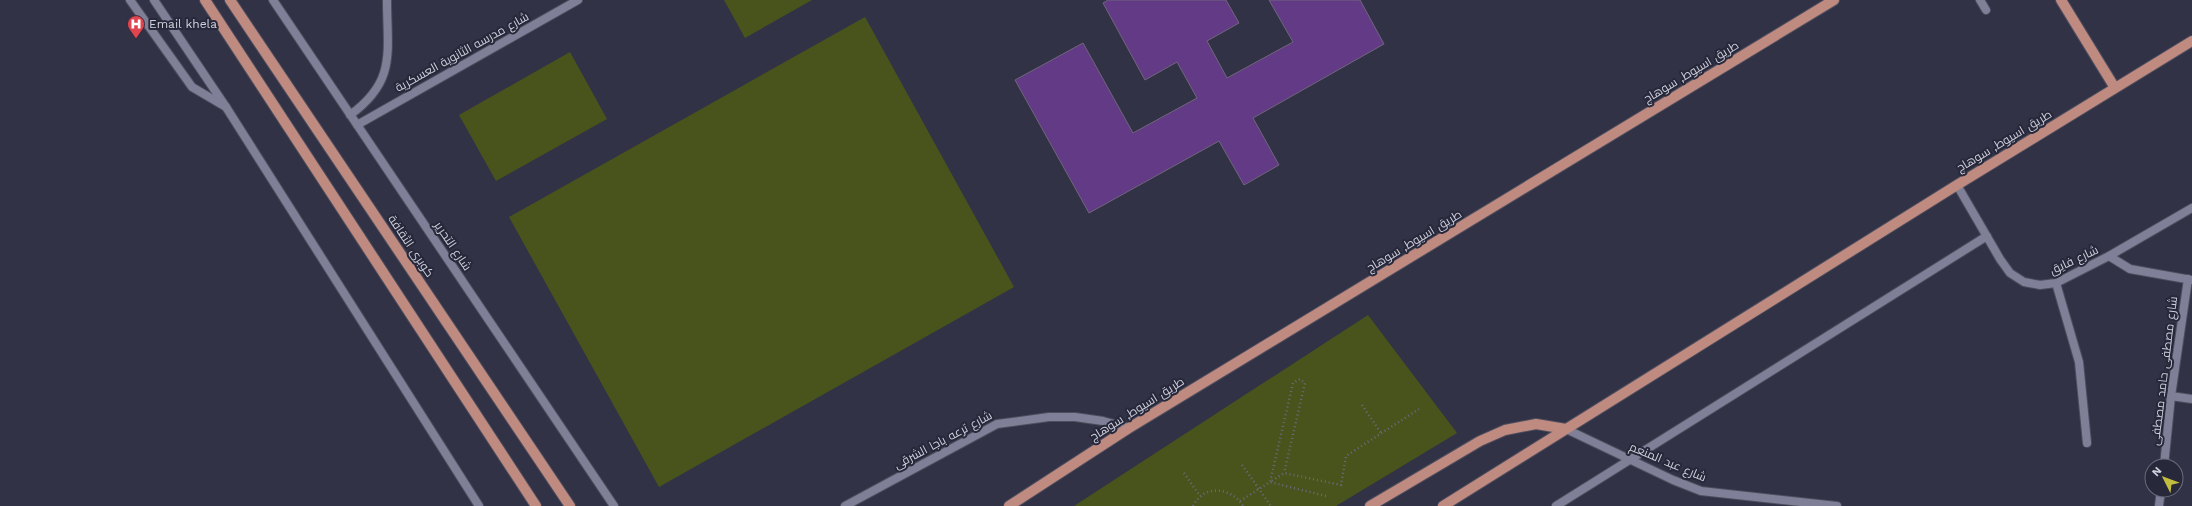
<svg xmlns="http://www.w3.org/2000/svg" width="2192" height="506" font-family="'Work Sans',Cairo,sans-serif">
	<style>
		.green { fill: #48541c }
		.building { fill: #633a85; stroke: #70667b }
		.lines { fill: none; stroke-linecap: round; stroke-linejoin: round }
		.lane-casing { stroke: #4d4d5e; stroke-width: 10 }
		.street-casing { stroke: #4d4d5e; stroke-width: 10 }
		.primary-casing { stroke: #4d4d5e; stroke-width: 12 }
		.path { stroke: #6a6a7c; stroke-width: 2.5; stroke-dasharray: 1 3; stroke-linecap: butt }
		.lane { stroke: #7f8097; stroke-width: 8 }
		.street { stroke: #7f8097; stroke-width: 8 }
		.primary { stroke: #bf8a7f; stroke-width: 10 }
		.labels { text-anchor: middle; stroke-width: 4; stroke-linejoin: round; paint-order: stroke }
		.poi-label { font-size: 12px; fill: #cfd0dd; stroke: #28283b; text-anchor: start }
		.street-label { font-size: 12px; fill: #cfd0dd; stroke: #28283b }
	</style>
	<rect width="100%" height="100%" fill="#323246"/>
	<!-- green -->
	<path class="green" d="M724 0H812L745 38Z
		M865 17 1014 287 659 487 509 217Z
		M570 52 607 119 496 181 459 115Z
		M1368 315 1457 433 1336 506H1074Z"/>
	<!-- building -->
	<path class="building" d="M1108 0H1226L1239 23 1207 41 1227 78 1293 42 1269 0H1360L1384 44 1253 118 1279 165 1244 185 1219 141 1089 213 1015 80 1083 43 1133 133 1197 98 1177 62 1145 80 1103 3Z"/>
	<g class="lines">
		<!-- lane casing -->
		<g class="lane-casing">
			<path id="lane" d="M130 0 192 87 226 107
				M1980 0 1986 10"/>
		</g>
		<!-- street casing -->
		<g class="street-casing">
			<path id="street" d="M154 0 226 107 479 506
				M273 0 614 506
				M350 115C397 81 387 52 387 0
				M357 125 578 0
				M1957 185 2000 259 2010 273 2024 282 2040 285 2056 283 2109 256 2192 208
				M2109 256 2130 269 2192 280
				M2056 283 2079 362 2087 443
				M2171 396 2192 399
				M1566 429 1673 480 1701 491 1837 506
				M2164 466 2171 396 2188 279
				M845 506 997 424 1049 417H1075L1103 421 1129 428
				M1556 506 1987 236
				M2159 506 2161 490"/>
		</g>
		<!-- primary casing -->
		<g class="primary-casing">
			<path id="primary" d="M205 0 536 506
				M230 0 570 506
				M2061 0 2115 88
				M1009 506 1129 428 1834 0
				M1370 506 1480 441 1505 430 1536 424 1566 429
				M1443 506 1957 185 2192 41"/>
		</g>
		<!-- path -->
		<path class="path" d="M1362 405 1381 433
			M1242 465 1271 506
			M1184 473 1200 496
			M1326 496 1270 482 1284 473 1341 485 1346 456 1419 409
			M1240 501 1270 482 1293 383 1300 379 1305 383 1284 473
			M1193 506C1204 484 1231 487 1243 506"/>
		<!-- lane -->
		<use href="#lane" class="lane"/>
		<!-- street -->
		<use href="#street" class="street"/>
		<!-- primary -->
		<use href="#primary" class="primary"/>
	</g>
	<!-- icons -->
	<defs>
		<g id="hospital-pin" transform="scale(0.9)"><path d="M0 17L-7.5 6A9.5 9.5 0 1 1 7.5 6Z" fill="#e0444e" stroke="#28283b"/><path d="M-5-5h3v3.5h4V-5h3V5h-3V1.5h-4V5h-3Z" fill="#fff"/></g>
	</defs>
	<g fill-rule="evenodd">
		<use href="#hospital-pin" x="136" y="24"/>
	</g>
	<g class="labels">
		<!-- poi labels -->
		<g class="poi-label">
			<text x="149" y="28">Email khela</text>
		</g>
		<!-- street labels -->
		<g class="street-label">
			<text transform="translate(462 52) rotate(-29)" y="4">شارع مدرسه الثانوية العسكرية</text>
			<text transform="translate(1691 72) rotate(-31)" y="4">طريق اسيوط, سوهاج</text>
			<text transform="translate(2004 141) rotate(-31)" y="4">طريق اسيوط, سوهاج</text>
			<text transform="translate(1414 241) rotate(-31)" y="4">طريق اسيوط, سوهاج</text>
			<text transform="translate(411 246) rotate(56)" y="4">كوبرى الثقافة</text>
			<text transform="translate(453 246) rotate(56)" y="4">شارع التحرير</text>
			<text transform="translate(2074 260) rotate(-25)" y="4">شارع فايق</text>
			<text transform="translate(2164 371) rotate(-83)" y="4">شارع مصطفى حامد مصطفى</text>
			<text transform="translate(1137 409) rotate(-32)" y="4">طريق اسيوط, سوهاج</text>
			<text transform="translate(943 440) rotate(-28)" y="4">شارع ترعه باجا الشرقى</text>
			<text transform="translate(1668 462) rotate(23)" y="4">شارع عبد المنعم</text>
		</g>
	</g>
	<!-- north arrow -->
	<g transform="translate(2164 478) rotate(312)"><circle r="19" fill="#28283b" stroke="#6b6b7c"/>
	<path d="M0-3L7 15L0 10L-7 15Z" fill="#c2bd3f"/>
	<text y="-6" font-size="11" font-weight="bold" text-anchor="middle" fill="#cfd0dd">N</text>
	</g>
</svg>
